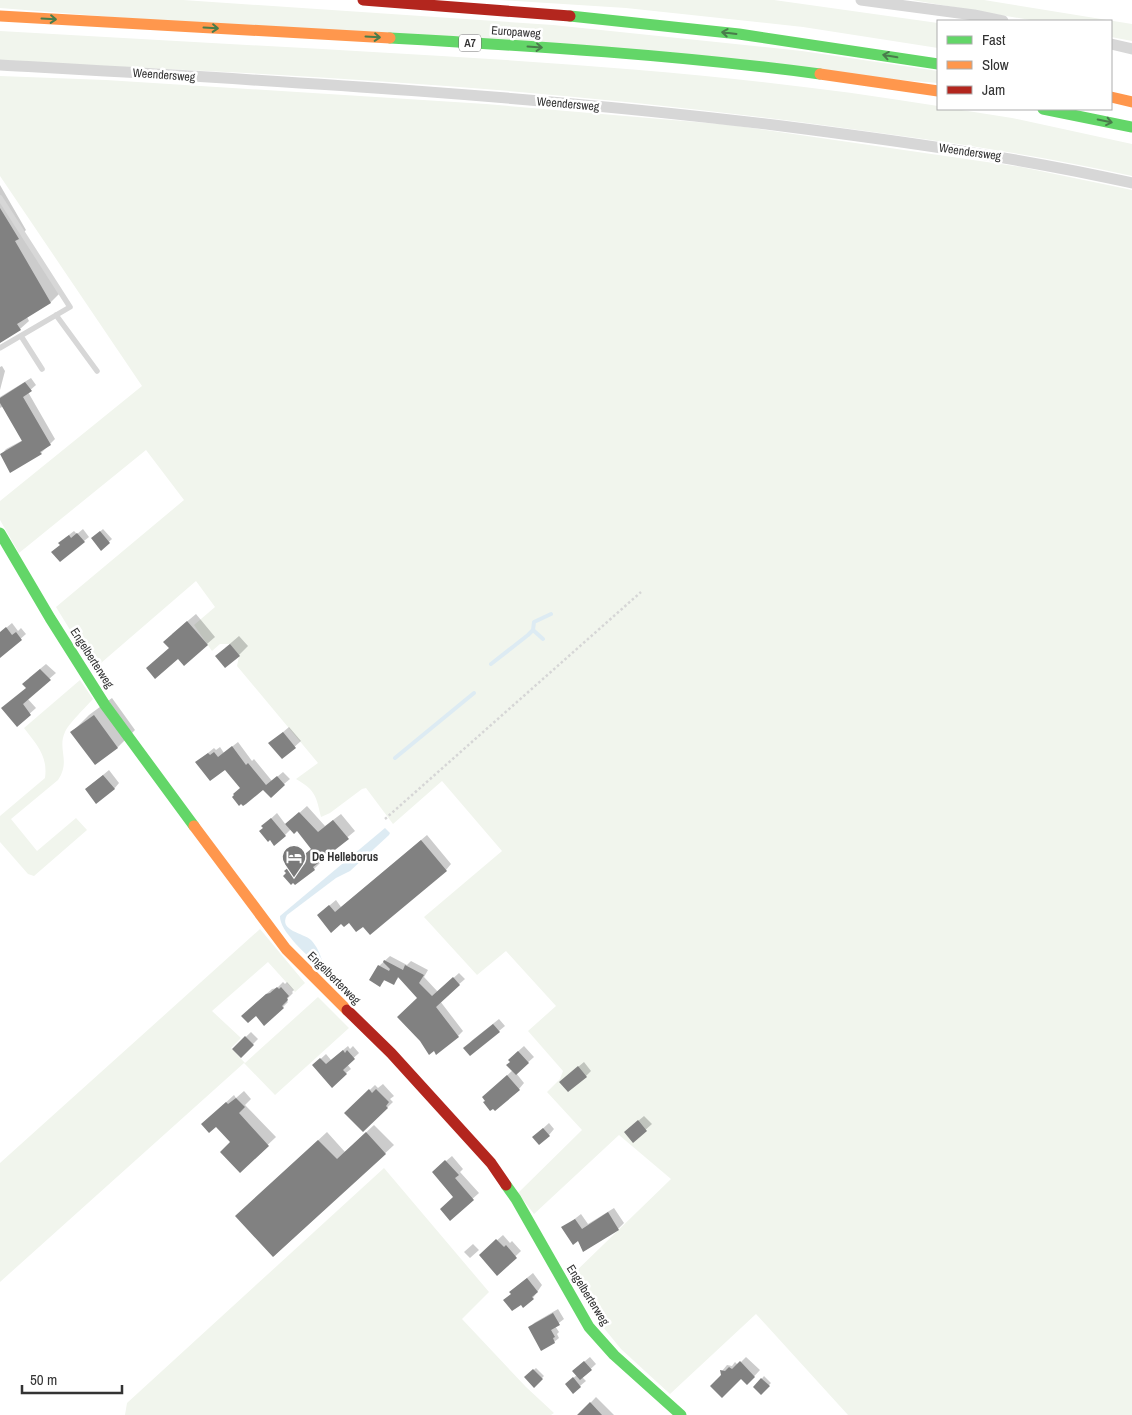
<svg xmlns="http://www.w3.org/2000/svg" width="1132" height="1415" font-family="'Archivo Narrow',sans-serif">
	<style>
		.green { fill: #f1f5ed }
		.water { fill: #ddebf3 }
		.shadow { fill: #0003 }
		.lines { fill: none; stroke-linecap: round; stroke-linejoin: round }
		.stream { stroke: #ddebf3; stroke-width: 4 }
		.building { fill: #818181 }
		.path { stroke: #d6d6d6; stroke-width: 2.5; stroke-dasharray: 2.5 2.5; stroke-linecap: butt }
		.lane { stroke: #d7d7d7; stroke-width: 5.5 }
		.street { stroke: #d7d7d7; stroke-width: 11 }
		.fast { stroke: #63d668; stroke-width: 11 }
		.slow { stroke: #ff974d; stroke-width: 11 }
		.jam { stroke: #b3261e; stroke-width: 11 }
		.oneway { stroke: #497c4b }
		.labels { text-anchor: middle; stroke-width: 5; stroke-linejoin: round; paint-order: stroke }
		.shield { fill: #fff; stroke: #707070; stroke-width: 1 }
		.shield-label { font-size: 11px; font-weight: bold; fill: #333 }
		.street-label { font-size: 12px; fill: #333; stroke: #fff }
		.poi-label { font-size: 12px; font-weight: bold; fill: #333; stroke: #fff; text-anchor: start }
	</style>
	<rect width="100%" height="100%" fill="#fff"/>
	<!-- green -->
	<path class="green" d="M0 0H183L553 25 802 51 938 71V83L0 8Z
		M499 0H774L938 23V48L803 27 626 8Z
		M912 0H984L1132 24V41L1111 37V21H1036Z
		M0 31C124 38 249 45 373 52 564 63 750 75 938 106V109H955L1012 118 1132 144V176C1029 153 926 139 822 125 549 88 274 72 0 62Z
		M0 76 106 80 486 104 731 125 1021 167 1132 190V1415H848L756 1314 670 1394 621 1349 594 1316 570 1277 671 1179 619 1135 534 1214 518 1193 582 1130 547 1092 560 1079 563 1071 528 1031 556 1006 506 951 477 975 424 917 502 851 442 781 393 824 366 788 362 789 330 813 321 817C316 795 315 790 296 779L318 763 237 666 239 656 230 644H220L212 651 194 625 215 607 196 581 94 669 56 607 184 500 146 450 19 553 0 520V501L142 386 0 176Z
		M80 680 93 699C86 707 69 723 65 732 57 749 71 761 58 780L11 819 37 851 76 818 87 830 34 876 28 874 0 842V816L45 778C48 756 37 745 24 728Z
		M260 929 305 983 295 992 268 962 212 1011 241 1038 231 1048 245 1063 318 997 349 1028 275 1095 244 1063 0 1282V1163Z
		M384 1168 489 1292 462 1319 526 1387 554 1413 551 1415H125L127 1403Z"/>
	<!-- water -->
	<path class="water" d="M385 828 390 833 389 835 350 871 336 878 287 915C278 931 304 933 311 940 317 946 321 956 323 964L320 967C309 957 279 931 280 916Z"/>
	<!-- shadow -->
	<path class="shadow" d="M0 185 26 230 23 233 59 294 51 302 27 317 29 321 20 329 0 341Z
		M2 366 5 371 0 390V367Z
		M31 378 36 385 28 392 55 439 41 453 1 455 6 449 23 440 4 406 0 408V397Z
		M83 529 89 537 84 541 61 544 65 538 74 531 77 534Z
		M103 529 112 539 101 549 93 538Z
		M196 614 215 637 207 644 170 648 172 634Z
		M12 623 18 631 21 628 26 634 0 657V633Z
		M239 636 248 646 239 655 225 648Z
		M46 664 56 673 27 698 36 708 17 725 29 678Z
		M112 698 135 730 118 747 95 764 72 732 89 715Z
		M289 727 301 741 282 758 276 738Z
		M238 742 252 761 254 759 272 781 283 772 290 779 284 784 263 788 241 787 225 769 197 762 214 748 216 750 220 747 224 753Z
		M109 770 119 783 114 789 92 784Z
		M307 806 325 826 341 814 355 831 320 860 321 862 314 869 296 884 312 848 297 829H291L285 835 260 831 264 827 263 826 277 813 286 825Z
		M427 835 451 864 446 870 363 925 349 921 324 910 336 900 341 907Z
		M390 956 407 965 411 961 428 970 424 977 438 992 459 973 465 979 440 1001 463 1031 458 1036 399 977 394 983 385 980 380 985 379 966Z
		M283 982 285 984 287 982 294 990 292 992 293 993 286 1000 288 1002 283 1007 256 1014 248 1010 272 989 277 988Z
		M499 1019 505 1026 499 1031 470 1042Z
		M251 1032 258 1039 241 1056 233 1049Z
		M348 1046 350 1049 353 1046 359 1053 347 1064 351 1069 346 1073 314 1065 326 1054 331 1060Z
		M524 1046 534 1057 516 1073 524 1083 519 1089 489 1092 513 1070 515 1054Z
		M584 1062 591 1071 586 1076 566 1077Z
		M383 1084 394 1096 390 1099 393 1102 363 1131 346 1113 375 1085 378 1088Z
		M244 1091 251 1099 245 1105 276 1137 240 1171 232 1142 210 1117 234 1095 236 1098Z
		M644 1116 652 1124 633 1141 631 1127Z
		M549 1123 554 1129 549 1135 539 1132Z
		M374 1125 394 1145 274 1256 245 1208 327 1132 345 1152Z
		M452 1156 463 1169 460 1172 479 1193 450 1219 455 1196 439 1167Z
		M614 1208 624 1223 618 1229 584 1251 579 1240 563 1228 581 1214 588 1224Z
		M503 1235 510 1243 512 1241 521 1251 497 1274 486 1250Z
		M473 1244 479 1250 470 1258 464 1252Z
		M533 1273 542 1285 533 1298 521 1303 513 1293 517 1286Z
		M558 1309 564 1319 555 1326 559 1332 557 1334 559 1338 554 1342 530 1328 534 1323Z
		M590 1357 596 1364 582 1377 586 1381 580 1386 572 1379 577 1375 579 1366Z
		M746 1357 760 1370 747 1384 741 1377 722 1376V1371L727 1365 732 1366 735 1362 738 1365Z
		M536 1368 544 1376 534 1386 526 1377Z
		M764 1376 771 1383 761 1393 755 1387Z
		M596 1397 614 1415H579Z"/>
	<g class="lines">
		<!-- stream -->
		<path class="stream" d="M533 630 543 639
			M491 664 528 635 533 630 534 622 551 614
			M395 758 474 693"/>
	</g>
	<!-- building -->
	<path class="building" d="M0 208 19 239 15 241 51 303 17 324 21 330 0 343Z
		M25 382 32 391 23 397 51 445 40 452 42 454 10 473 0 454 22 441 0 403V398Z
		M100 531 110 543 101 551 91 538Z
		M77 533 85 542 60 562 51 552 60 545 58 543 69 535 71 538Z
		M187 621 208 645 184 666 178 659 155 679 146 668 169 648 163 642Z
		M6 627 12 635 16 632 22 640 0 658V632Z
		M230 644 240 656 225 668 215 656Z
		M40 669 51 680 23 704 31 715 17 727 1 708 26 688 22 684Z
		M94 715 118 748 95 765 70 732Z
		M283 732 296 748 282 759 268 743Z
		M232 746 246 765 248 763 266 785 277 776 285 785 271 798 263 790 246 804 243 806 241 804 239 806 232 797 234 795 233 794 240 788 225 770 210 781 195 762 208 753 210 755 214 752 218 757Z
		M103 775 115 789 96 804 85 789Z
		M299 812 318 832 333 820 349 839 313 867 315 870 295 885 293 883 291 885 283 876 286 873 284 871 311 849 297 831 294 834 285 824Z
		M271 818 286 836 274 846 270 840 268 842 259 831 263 828 261 826Z
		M421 840 447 871 370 935 363 927 356 932 349 923 344 927 341 924 331 933 317 915 329 905 335 912Z
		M384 960 403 970 405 965 424 975 419 983 432 996 453 977 460 985 436 1007 459 1037 436 1055 434 1051 429 1055 420 1041 397 1017 417 998 398 977 394 985 384 980 380 987 369 980 378 965 389 971 390 969 383 962Z
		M277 987 279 989 281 987 289 996 287 998 288 1000 282 1006 284 1008 264 1026 256 1016 248 1023 241 1016 266 994 270 993Z
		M493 1024 500 1032 470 1056 463 1048Z
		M245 1036 254 1045 241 1058 232 1049Z
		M343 1050 345 1053 347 1050 355 1059 343 1070 347 1074 332 1088 312 1065 320 1058 326 1064Z
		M518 1051 529 1063 516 1075 506 1065 510 1062 508 1060Z
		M578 1066 587 1077 568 1092 559 1082Z
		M507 1075 520 1090 495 1111 493 1109 490 1111 483 1102 485 1101 482 1097Z
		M369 1089 372 1093 376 1089 389 1102 386 1106 388 1108 363 1132 344 1113Z
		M236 1098 245 1107 239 1113 269 1146 240 1173 220 1152 230 1142 216 1127 209 1133 201 1124 226 1102 228 1104Z
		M638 1120 647 1131 633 1143 624 1132Z
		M543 1128 550 1136 539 1145 532 1137Z
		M366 1132 386 1154 273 1257 235 1216 318 1140 337 1159Z
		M445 1160 459 1175 455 1178 474 1200 450 1221 440 1209 453 1197 432 1172Z
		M608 1212 619 1230 583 1252 578 1241 573 1245 561 1227 575 1219 582 1229Z
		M496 1239 504 1247 506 1245 517 1258 497 1276 479 1255Z
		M527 1278 538 1292 532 1297 534 1299 523 1308 521 1305 512 1311 503 1300 511 1294 509 1292Z
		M553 1313 560 1325 551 1330 555 1337 553 1338 555 1343 541 1351 528 1327Z
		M584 1361 592 1370 580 1380 572 1371Z
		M740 1361 755 1377 747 1385 741 1379 722 1398 710 1386 721 1375 720 1370 725 1371 729 1367 732 1369Z
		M533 1369 543 1379 534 1388 524 1377Z
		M573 1377 581 1387 573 1394 565 1384Z
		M761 1378 770 1386 761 1395 753 1387Z
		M590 1402 602 1415H577Z"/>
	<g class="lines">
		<!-- path -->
		<path class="path" d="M385 819 641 592"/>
		<!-- lane -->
		<path class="lane" d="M0 198 70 307 0 348
			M56 315 97 371
			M21 336 42 369"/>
		<!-- street -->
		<path class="street" d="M861 0 974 15 1003 21
			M1111 44 1132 49
			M0 65C261 80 522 94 782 126 899 141 1016 157 1132 183"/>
		<!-- fast -->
		<path class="fast" d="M570 16 739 34 938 64
			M390 38C534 46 677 55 820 74
			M1043 109 1132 127
			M0 533 50 618 105 705 194 826
			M506 1185 516 1199 589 1327 614 1355 681 1415"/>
		<!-- slow -->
		<path class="slow" d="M0 16 390 38
			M820 74 938 91
			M1111 97 1132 102
			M194 826 286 949 347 1010"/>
		<!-- jam -->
		<path class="jam" d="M363 0 570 16
			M347 1010 391 1053 491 1163 506 1185"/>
	</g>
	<!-- one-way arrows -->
	<defs><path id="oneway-shaft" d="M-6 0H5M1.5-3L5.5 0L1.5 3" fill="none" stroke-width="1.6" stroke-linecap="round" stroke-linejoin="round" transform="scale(1.25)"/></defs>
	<g class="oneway">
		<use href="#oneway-shaft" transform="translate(49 19) rotate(3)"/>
		<use href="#oneway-shaft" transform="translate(211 28) rotate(3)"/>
		<use href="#oneway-shaft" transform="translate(729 33) rotate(-173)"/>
		<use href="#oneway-shaft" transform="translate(373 37) rotate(3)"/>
		<use href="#oneway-shaft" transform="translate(535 47) rotate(4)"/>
		<use href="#oneway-shaft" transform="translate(890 56) rotate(-170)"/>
		<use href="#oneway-shaft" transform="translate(1105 121) rotate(12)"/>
	</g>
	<!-- icons -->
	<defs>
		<g id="hotel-pin" transform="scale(1.25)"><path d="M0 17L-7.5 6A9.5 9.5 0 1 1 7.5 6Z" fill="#7a7a7a" stroke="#fff"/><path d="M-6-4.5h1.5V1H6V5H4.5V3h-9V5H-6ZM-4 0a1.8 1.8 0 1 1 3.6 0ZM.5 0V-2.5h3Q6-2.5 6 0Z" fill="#fff"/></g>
	</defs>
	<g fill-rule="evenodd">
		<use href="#hotel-pin" x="294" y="857"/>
	</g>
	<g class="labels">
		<!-- shield labels -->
		<rect class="shield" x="459" y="34.5" width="22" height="17" rx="4"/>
		<g class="shield-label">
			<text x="470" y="47">A7</text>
		</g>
		<!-- street labels -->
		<g class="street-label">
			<text transform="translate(516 32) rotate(4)" y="4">Europaweg</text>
			<text transform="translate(164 75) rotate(4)" y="4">Weendersweg</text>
			<text transform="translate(568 104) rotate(5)" y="4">Weendersweg</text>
			<text transform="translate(970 152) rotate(8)" y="4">Weendersweg</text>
			<text transform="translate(92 658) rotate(57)" y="4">Engelberterweg</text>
			<text transform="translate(334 978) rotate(45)" y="4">Engelberterweg</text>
			<text transform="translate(588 1295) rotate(58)" y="4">Engelberterweg</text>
		</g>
		<!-- poi labels -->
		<g class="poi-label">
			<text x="312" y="861">De Helleborus</text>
		</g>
	</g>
	<!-- legend -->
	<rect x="937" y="20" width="175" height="90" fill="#ffffff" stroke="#adadad"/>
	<rect x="947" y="36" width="25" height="8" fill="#63d668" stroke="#adadad"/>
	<text x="982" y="45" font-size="15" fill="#333333">Fast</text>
	<rect x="947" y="61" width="25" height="8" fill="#ff974d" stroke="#adadad"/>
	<text x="982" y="70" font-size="15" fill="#333333">Slow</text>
	<rect x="947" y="86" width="25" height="8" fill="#b3261e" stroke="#adadad"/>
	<text x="982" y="95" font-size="15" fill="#333333">Jam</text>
	<!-- scale -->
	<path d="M22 1385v8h100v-8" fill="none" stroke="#333333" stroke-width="2.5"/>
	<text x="30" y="1385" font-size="15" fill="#333333" stroke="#ffffff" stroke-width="4" paint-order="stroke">50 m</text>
</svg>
